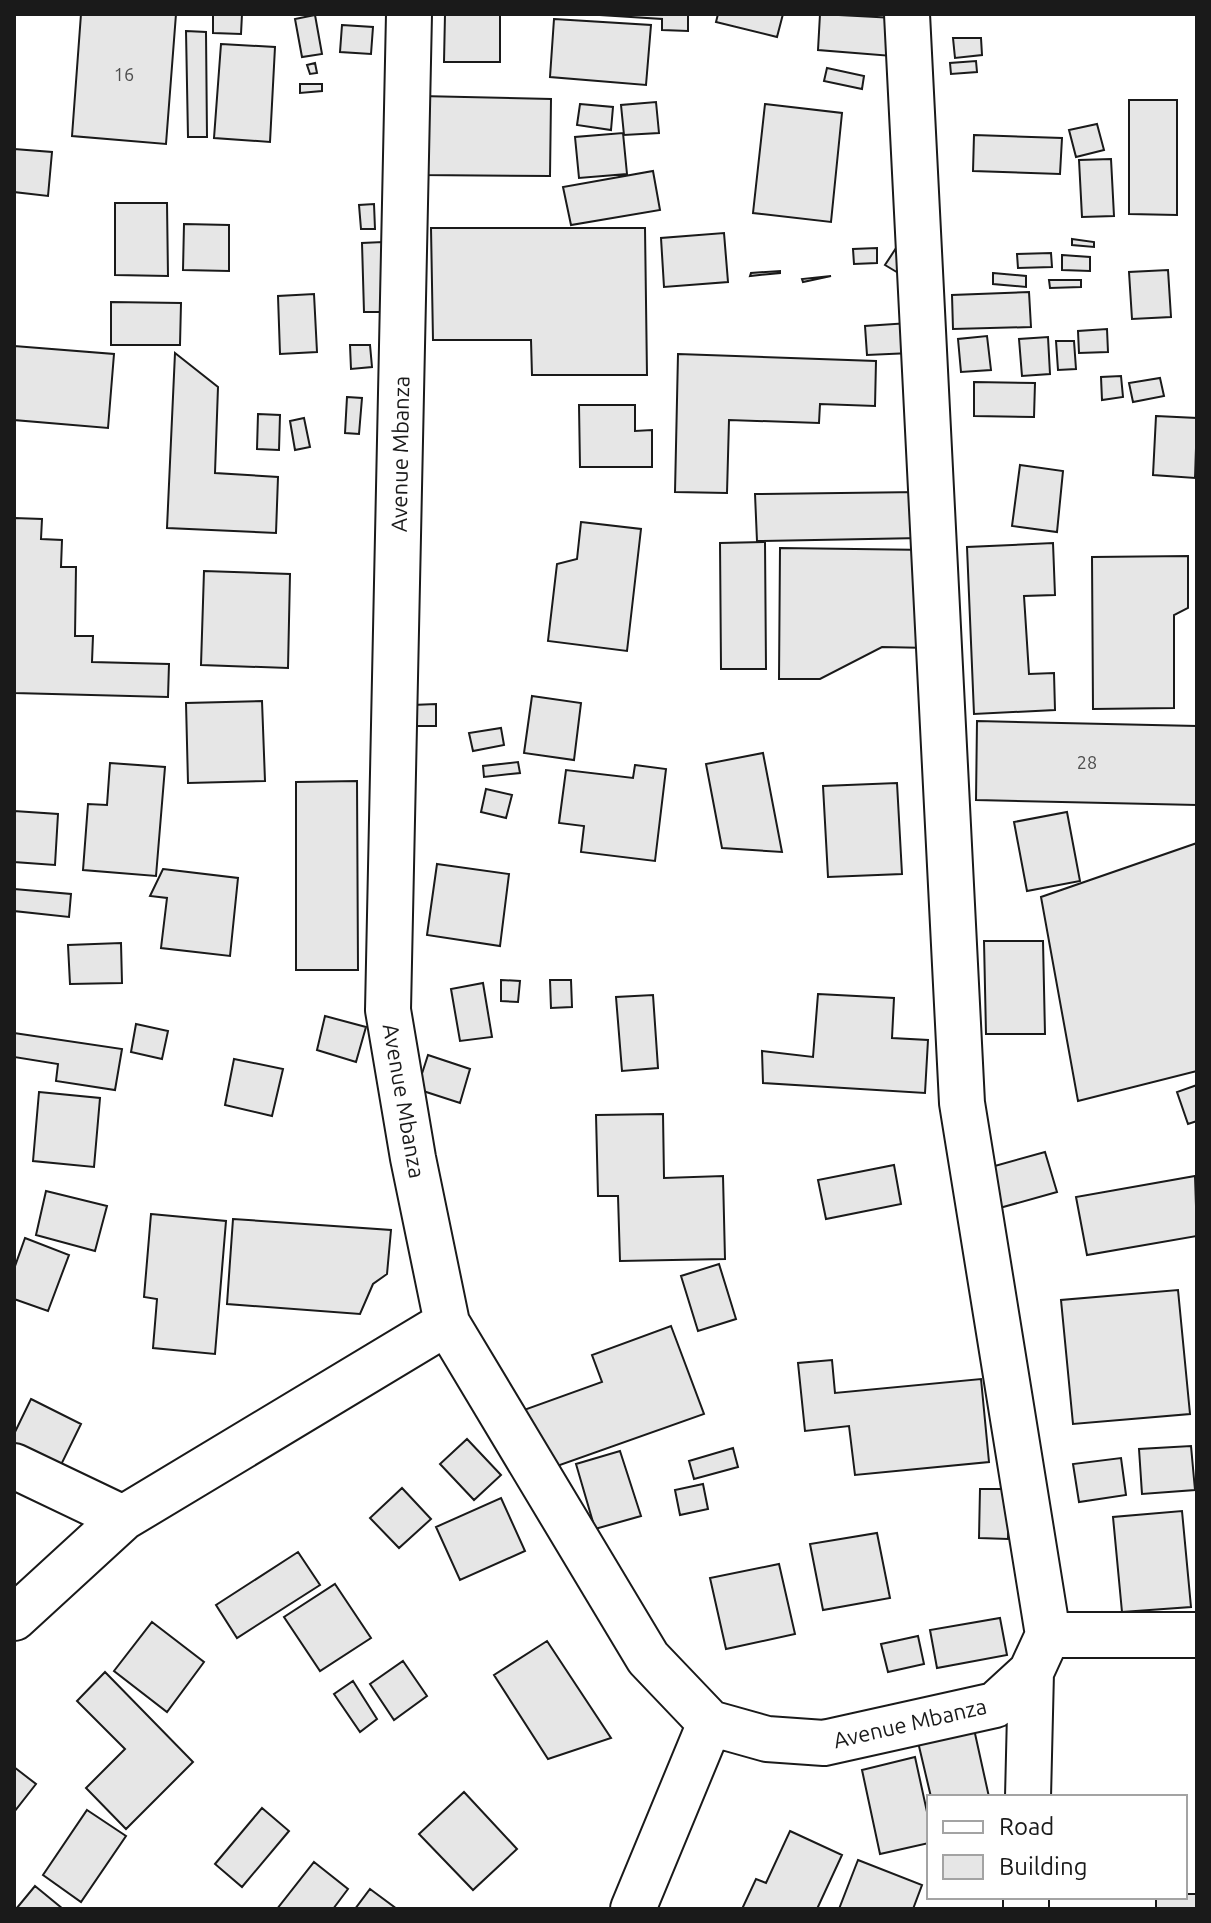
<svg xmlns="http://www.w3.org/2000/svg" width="1211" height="1923" font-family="Ubuntu,sans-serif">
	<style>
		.building { fill: #e6e6e6; stroke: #1a1a1a; stroke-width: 2 }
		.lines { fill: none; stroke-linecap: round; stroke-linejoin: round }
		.minor-casing { stroke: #1a1a1a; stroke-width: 48 }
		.minor { stroke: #fff; stroke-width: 44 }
		.labels { text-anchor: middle; stroke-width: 6; stroke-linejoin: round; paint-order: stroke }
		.number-label { font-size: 18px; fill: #4d4d4d }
		.street-label { font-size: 22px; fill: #1a1a1a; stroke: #fff }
	</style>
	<rect width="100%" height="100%" fill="#fff"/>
	<!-- building -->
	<path class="building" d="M81 14H176L166 144 72 136Z
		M213 14H242L241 34 213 33Z
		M445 14 500 15V62H444Z
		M584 14H688V31L662 30V19Z
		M718 14H783L777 37 716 22Z
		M820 14 895 18 892 56 818 50Z
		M315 15 322 54 302 57 295 19Z
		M554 19 651 25 646 85 550 77Z
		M342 25 373 27 371 54 340 52Z
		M186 31 206 32 207 137H188Z
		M953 38H981L982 55 955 58Z
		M221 44 275 47 270 142 214 138Z
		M976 61 977 72 951 74 950 63Z
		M315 63 317 73 310 74 307 65Z
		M827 68 864 76 862 89 824 81Z
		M300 84H322V91L300 93Z
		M420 96 551 99 550 176 419 175Z
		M1129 100H1177V215L1129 214Z
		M656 102 659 133 624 135 621 105Z
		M580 104 613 107 611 130 577 125Z
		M765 104 842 113 831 222 753 213Z
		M1097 124 1104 150 1076 157 1069 130Z
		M623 133 627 174 579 178 575 137Z
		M974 135 1062 138 1060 174 973 171Z
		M14 149 52 152 48 196 14 192Z
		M1111 159 1114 216 1082 217 1079 160Z
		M653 171 660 210 571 225 563 187Z
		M115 203H167L168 276 115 275Z
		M374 204 375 229H361L359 205Z
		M184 224 229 225V271L183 270Z
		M431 228H645L647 375H532L531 340H433Z
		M724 233 728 282 664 287 661 238Z
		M1072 239 1094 242V247L1072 245Z
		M383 242 385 312H364L362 243Z
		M898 245 900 274 885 265Z
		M877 248V263L854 264 853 249Z
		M1051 253 1052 267 1018 268 1017 254Z
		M1062 255 1090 257V271L1062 270Z
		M1168 270 1171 317 1132 319 1129 272Z
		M780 271V273L750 276 751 273Z
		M993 273 1026 276V287L993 284Z
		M831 276 803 282 802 279Z
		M1049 280H1081V287L1050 288Z
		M1029 292 1031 327 953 329 952 295Z
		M314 294 317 352 280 354 278 296Z
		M111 302 181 303 180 345H111Z
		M909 323 911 353 867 355 865 326Z
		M1107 329 1108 352 1079 353 1078 331Z
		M987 336 991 370 961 372 958 339Z
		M1048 337 1050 374 1022 376 1019 339Z
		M1056 341H1074L1076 369 1058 370Z
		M350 345H370L372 367 351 369Z
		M14 346 114 354 108 428 14 420Z
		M175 353 218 387 215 473 278 477 276 533 167 528Z
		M678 354 876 361 875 406 820 404 819 423 729 420 727 493 675 492Z
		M1121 376 1123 397 1102 400 1101 377Z
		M1160 378 1164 396 1133 402 1129 383Z
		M974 382 1035 383 1034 417 974 416Z
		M347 397 362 398 359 434 345 433Z
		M579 405H635V431L652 430V467H580Z
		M258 414 280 415 279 450 257 449Z
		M1156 416 1197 418 1195 478 1153 475Z
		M304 418 310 447 295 450 290 421Z
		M1020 465 1063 471 1057 532 1012 526Z
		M919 492 921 538 757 541 755 494Z
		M14 518 42 519 41 539 62 540 61 567H76L75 636H93L92 662 169 664 168 697 14 693Z
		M581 522 641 529 627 651 548 641 557 564 577 559Z
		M765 542 766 669H721L720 543Z
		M1053 543 1055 595 1024 596 1029 674 1054 673 1055 710 974 714 967 547Z
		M780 548 930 550V648L882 647 820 679H779Z
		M1188 556V608L1174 615V708L1093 709 1092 557Z
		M204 571 290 574 288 668 201 665Z
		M532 696 581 703 574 760 524 753Z
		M262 701 265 781 188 783 186 703Z
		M436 704V726H412V705Z
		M977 721 1197 726V805L976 800Z
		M501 728 504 745 473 751 469 733Z
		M763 753 782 852 722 848 706 764Z
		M518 762 520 773 484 777 483 766Z
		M110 763 165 767 156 876 83 870 88 804 107 805Z
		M635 765 666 769 655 861 581 852 584 826 559 823 566 770 633 778Z
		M357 781 358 970H296V782Z
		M897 783 902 874 828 877 823 786Z
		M486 789 512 795 506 818 481 812Z
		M14 811 58 814 55 865 14 862Z
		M1067 812 1080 881 1027 891 1014 822Z
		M1197 843V1071L1078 1101 1041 897Z
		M437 864 509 874 500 946 427 935Z
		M163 869 238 878 230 956 161 948 167 898 150 896Z
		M14 889 71 894 69 917 14 911Z
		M984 941H1043L1045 1034H986Z
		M121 943 122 983 70 984 68 945Z
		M501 980 520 981 518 1002 501 1001Z
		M550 980H571L572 1007 551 1008Z
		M483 983 492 1037 460 1041 451 989Z
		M818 994 894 998 892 1038 928 1040 925 1093 763 1083 762 1051 813 1057Z
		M653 995 658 1068 622 1071 616 997Z
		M325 1016 366 1027 356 1062 317 1050Z
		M136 1024 168 1031 162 1059 131 1052Z
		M14 1033 122 1049 115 1090 56 1081 58 1064 14 1057Z
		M428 1055 470 1069 460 1103 417 1089Z
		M234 1059 283 1069 272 1116 225 1105Z
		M1197 1085V1121L1188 1124 1177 1092Z
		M39 1092 100 1098 94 1167 33 1161Z
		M663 1114 664 1178 723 1176 725 1259 620 1261 618 1196H598L596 1115Z
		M1045 1152 1057 1192 996 1209 984 1169Z
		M894 1165 901 1204 826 1219 818 1180Z
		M1195 1176 1197 1236 1087 1255 1076 1197Z
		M46 1191 107 1206 95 1251 36 1235Z
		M151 1214 226 1221 215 1354 153 1348 157 1299 144 1297Z
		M233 1219 391 1230 387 1274 373 1284 360 1314 227 1304Z
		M25 1238 69 1255 48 1311 14 1299V1269Z
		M719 1264 736 1319 698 1331 681 1276Z
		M1178 1290 1190 1414 1073 1424 1061 1300Z
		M671 1326 704 1414 543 1471 521 1411 602 1382 592 1355Z
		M832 1360 835 1393 981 1379 989 1462 855 1475 849 1426 805 1431 798 1363Z
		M31 1399 81 1424 57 1473 14 1452V1434Z
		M467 1439 501 1475 474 1500 440 1464Z
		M1191 1446 1195 1490 1142 1494 1139 1449Z
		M733 1448 738 1467 694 1479 689 1461Z
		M620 1451 641 1516 595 1529 576 1464Z
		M1121 1458 1126 1495 1079 1502 1073 1464Z
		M703 1484 708 1509 680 1515 675 1490Z
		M402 1488 431 1519 399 1548 370 1518Z
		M980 1489H1009L1008 1539 979 1538Z
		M501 1498 525 1551 460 1580 436 1527Z
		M1182 1511 1191 1607 1122 1612 1113 1517Z
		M877 1533 890 1598 823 1610 810 1544Z
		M298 1552 320 1585 237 1638 216 1605Z
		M779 1564 795 1634 726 1649 710 1578Z
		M335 1584 371 1638 320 1671 284 1617Z
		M1000 1618 1007 1655 937 1668 930 1630Z
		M152 1622 204 1662 167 1712 114 1671Z
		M918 1636 924 1664 888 1672 881 1644Z
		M547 1641 611 1738 548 1759 494 1675Z
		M403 1661 427 1696 394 1720 370 1684Z
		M105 1672 193 1762 126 1829 86 1788 125 1749 77 1701Z
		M353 1681 377 1719 360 1732 334 1694Z
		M974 1729 989 1797H931L918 1742Z
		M915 1757 929 1821V1843L880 1854 862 1770Z
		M14 1767 36 1784 14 1812Z
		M464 1792 517 1849 473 1890 419 1834Z
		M262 1808 289 1831 242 1887 215 1864Z
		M87 1810 126 1836 81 1902 43 1875Z
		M790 1831 842 1855 817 1909H742L756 1879 766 1883Z
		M858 1860 922 1885 913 1909H839Z
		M314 1862 348 1889 333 1909H277Z
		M35 1886 63 1909H16Z
		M370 1889 397 1909H355Z
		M1185 1894H1197V1909H1156V1897H1185Z"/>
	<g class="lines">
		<!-- minor casing -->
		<g class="minor-casing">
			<path id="minor" d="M409 14 388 1010 413 1158 447 1323 648 1658 710 1723 767 1739 824 1743 995 1705 1031 1672 1048 1635
				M907 14 962 1103 1048 1635H1197
				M14 1466 123 1518
				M14 1618 123 1518 447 1323
				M1028 1797 1031 1672
				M633 1909 710 1723
				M1026 1909V1897"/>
		</g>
		<!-- minor -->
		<use href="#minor" class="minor"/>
	</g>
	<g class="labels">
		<!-- number labels -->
		<g class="number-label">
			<text x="124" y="81">16</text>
			<text x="1087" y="769">28</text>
		</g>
		<!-- street labels -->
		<g class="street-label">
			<text transform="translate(400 454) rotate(-89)" y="8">Avenue Mbanza</text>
			<text transform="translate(404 1101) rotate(80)" y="8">Avenue Mbanza</text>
			<text transform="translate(910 1723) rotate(-13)" y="8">Avenue Mbanza</text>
		</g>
	</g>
	<!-- border -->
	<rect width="1211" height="1923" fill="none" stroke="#1a1a1a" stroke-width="32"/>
	<!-- legend -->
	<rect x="927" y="1795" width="260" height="104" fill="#ffffff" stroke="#a3a3a3" stroke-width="2"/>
	<rect x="943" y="1821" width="40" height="12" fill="#ffffff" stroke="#a3a3a3" stroke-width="2"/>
	<text x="999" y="1835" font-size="24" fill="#1a1a1a">Road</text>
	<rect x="943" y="1855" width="40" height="24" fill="#e6e6e6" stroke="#a3a3a3" stroke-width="2"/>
	<text x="999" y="1875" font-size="24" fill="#1a1a1a">Building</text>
</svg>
